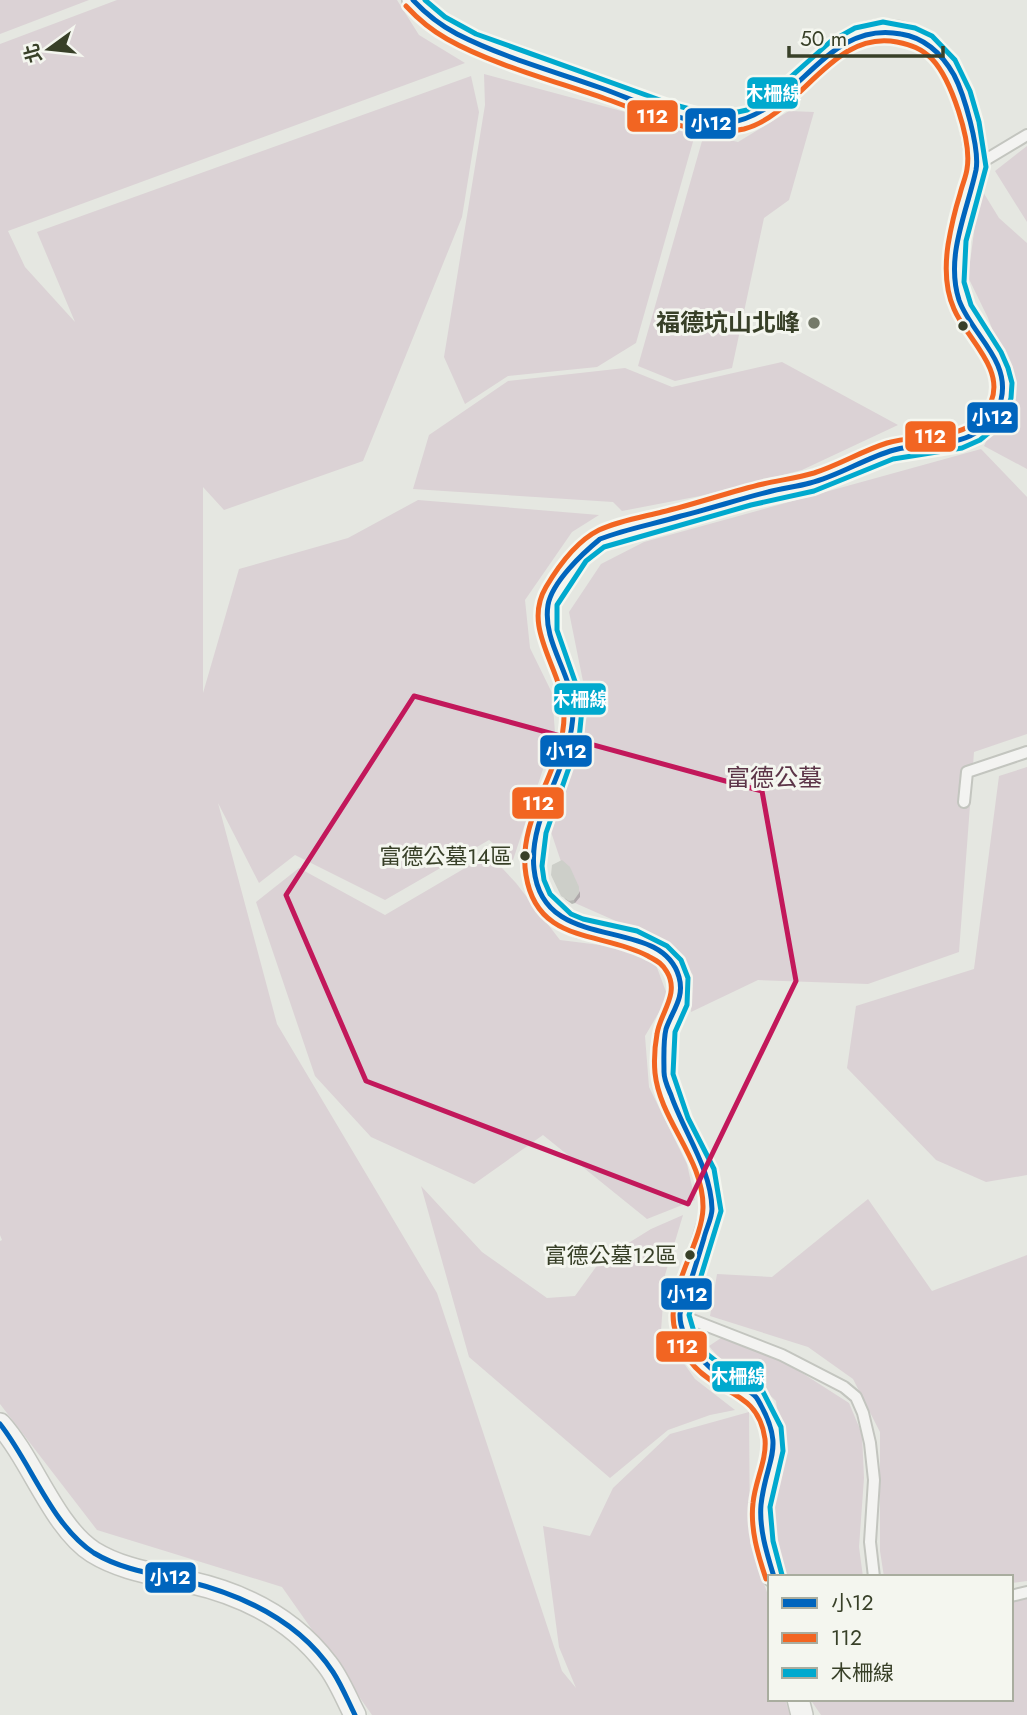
<svg xmlns="http://www.w3.org/2000/svg" width="1027" height="1715" font-family="Jost,'Noto Sans TC',sans-serif">
	<style>
		.green { fill: #dbd2d5 }
		.shadow { fill: #0003 }
		.building { fill: #cdcfc9 }
		.lines { fill: none; stroke-linecap: round; stroke-linejoin: round }
		.lane-casing { stroke: #c3c5bf; stroke-width: 14 }
		.street-casing { stroke: #c3c5bf; stroke-width: 24 }
		.lane { stroke: #f3f3f1; stroke-width: 10 }
		.street { stroke: #f3f3f1; stroke-width: 21 }
		.bus-1-casing { stroke: #f4f6ef; stroke-width: 10 }
		.bus-2-casing { stroke: #f4f6ef; stroke-width: 10 }
		.bus-3-casing { stroke: #f4f6ef; stroke-width: 10 }
		.bus-1 { stroke: #0065bd; stroke-width: 5 }
		.bus-2 { stroke: #f26522; stroke-width: 5 }
		.bus-3 { stroke: #00a9ce; stroke-width: 5 }
		.marked { fill: none; stroke: #c2185b; stroke-width: 5; stroke-linejoin: round }
		.poi-dot { fill: #757a69; stroke: #f4f6ef; stroke-width: 2.5 }
		.bus-dot { fill: #384028; stroke: #f4f6ef; stroke-width: 2.5 }
		.labels { text-anchor: middle; stroke-width: 6; stroke-linejoin: round; paint-order: stroke }
		.bus-label { font-size: 22px; fill: #384028; stroke: #f4f6ef; text-anchor: end }
		.poi-label { font-size: 24px; font-weight: bold; fill: #384028; stroke: #f4f6ef; text-anchor: end }
		.park-label { font-size: 24px; fill: #5c3548; stroke: #f4f6ef }
		.line-badge { stroke: #f4f6ef; stroke-width: 2.5 }
		.badge-label { font-size: 19px; text-anchor: middle; font-weight: bold; fill: #fff }
	</style>
	<rect width="100%" height="100%" fill="#e5e7e1"/>
	<!-- green -->
	<path class="green" d="M0 0H89L0 34Z
		M117 0H397L419 35 465 63 8 231 25 267 75 322 37 232 471 76 479 112 462 217 363 461 224 510 203 487V693L239 569 348 538 418 500 599 515 572 532 525 600 530 648 552 693 555 733 513 860 489 840 385 900 295 855 259 883 218 803 277 1024 437 1293 562 1671 576 1688 559 1647 543 1526 590 1536 613 1488 670 1434 749 1412 750 1543 770 1601V1699H785L790 1715H372L282 1587 97 1530 0 1404V1241L2 1240 0 1235V44Z
		M484 74 696 131 636 343 597 367 508 376 465 404 444 357 485 105Z
		M789 111 814 112 789 200 764 218 732 368 675 381 638 366 704 134 738 142Z
		M1027 146V222L995 171Z
		M980 187 999 218 1027 243V469L984 446 1008 395V371L988 318 968 277Z
		M782 362 898 425 802 470 700 496 622 511 613 502 413 489 429 435 508 381 625 368 672 387Z
		M981 449 1027 497V734L974 752 959 952 868 984 758 980 691 1012 693 975 668 944 575 903 550 829 589 711 569 612 601 564 644 542Z
		M1027 767V1175L986 1182 936 1160 847 1068 856 1006 974 969 999 776Z
		M489 854 516 883 560 940 624 948 656 965 668 997 645 1036 649 1087 687 1164 695 1200 647 1219 543 1135 474 1184 371 1137 315 1076 256 902 299 868 385 915Z
		M421 1186 482 1252 547 1298 575 1296 601 1260 651 1229 683 1215 665 1275 661 1331 695 1379 735 1410 710 1415 668 1430 610 1478 469 1357Z
		M868 1199 932 1291 1027 1255V1581L1011 1583V1577H884L880 1551V1432L853 1379 808 1347 710 1316 717 1274 772 1277Z
		M721 1338 785 1362 849 1403 862 1434 864 1478 859 1547 863 1577H785L772 1510 783 1460 776 1401 757 1383 726 1366 709 1346Z
		M1020 1598H1027V1715H821L810 1699H1011V1603Z"/>
	<!-- shadow -->
	<path class="shadow" d="M565 864 580 893V897L575 903 572 904 565 899 553 874Z"/>
	<!-- building -->
	<path class="building" d="M562 860 570 867 579 887V893L574 900 569 901 561 896 551 875 552 865Z"/>
	<g class="lines">
		<!-- lane casing -->
		<g class="lane-casing">
			<path id="lane" d="M977 165 1027 135
				M964 802 967 772 1027 752
				M682 1316 782 1355 844 1387 856 1397 863 1413 870 1443 874 1480 870 1542 874 1577
				M1011 1596 1027 1592"/>
		</g>
		<!-- street casing -->
		<g class="street-casing">
			<path id="street" d="M413 0C430 21 449 31 473 42 527 62 581 81 636 100 661 109 698 125 725 124 796 123 829 3 913 36 953 51 967 100 973 139 974 148 977 158 977 166 976 172 973 179 971 185 962 218 949 261 958 296 967 330 1010 358 1002 397 999 414 985 429 969 436 945 447 917 443 891 451 864 459 839 475 811 483 794 487 777 489 760 494 730 501 700 512 671 519 647 525 623 530 600 539L580 555 555 589 548 603V632L570 692 573 708 571 737 537 831 533 866 536 883 543 899 566 921 580 927 634 939 663 954 674 965 680 980 679 1003 666 1030 664 1075 680 1121 706 1172 712 1211 680 1315 686 1335 700 1360 725 1379 756 1396 773 1430 774 1450 761 1506 764 1543 774 1577
				M0 1424C32 1459 54 1527 93 1552 122 1570 156 1574 189 1582 243 1594 293 1619 327 1664 339 1679 346 1698 355 1715
				M798 1699 802 1715"/>
		</g>
		<!-- lane -->
		<use href="#lane" class="lane"/>
		<!-- street -->
		<use href="#street" class="street"/>
		<!-- bus-1 casing -->
		<g class="bus-1-casing">
			<path id="bus-1" d="M413 0C426 14 440 25 457 34 502 57 553 71 601 88 636 100 692 129 728 123 798 113 825 19 901 34 926 38 942 54 954 75 964 94 980 149 976 170 967 212 945 256 959 300 971 334 1011 360 1001 400 997 416 984 429 970 436 946 447 919 443 894 450 865 458 839 476 810 483 796 487 782 488 768 492 739 499 710 509 681 516 654 524 626 529 600 539 583 553 552 582 548 605 542 643 573 674 573 711 573 766 528 814 534 869 543 957 661 913 679 977 685 998 672 1011 666 1029 663 1041 664 1059 664 1072 664 1080 668 1088 671 1095 684 1133 711 1168 712 1209 712 1218 706 1229 704 1238 698 1258 692 1277 686 1296 684 1302 681 1309 680 1314 679 1340 708 1369 728 1381 738 1386 753 1391 758 1400 787 1450 766 1457 761 1505 759 1529 767 1554 774 1577
				M0 1424C31 1463 52 1526 94 1553 122 1570 155 1574 186 1581 243 1595 300 1622 333 1672 342 1686 348 1701 355 1715"/>
		</g>
		<!-- bus-2 casing -->
		<g class="bus-2-casing">
			<path id="bus-2" d="M406 6C418 19 431 30 447 39 493 65 555 81 606 99 638 110 671 126 705 131 719 133 731 132 744 129 801 114 832 29 897 42 911 45 921 48 932 59 951 79 972 141 967 169 966 177 962 185 960 194 955 210 951 227 948 245 945 266 945 289 954 309 966 338 1005 368 991 402 976 443 920 433 887 443 862 451 839 465 814 473 797 478 780 480 763 484 729 492 696 504 662 512 642 517 618 521 599 530 577 541 559 565 546 587 521 629 563 669 564 712 566 768 516 817 526 875 537 945 602 931 648 956 657 961 662 963 667 972 680 994 660 1013 657 1034 655 1045 654 1062 655 1073 660 1121 704 1159 703 1208 702 1246 662 1295 676 1333 680 1344 687 1359 695 1367 722 1396 758 1391 765 1439 767 1460 755 1481 753 1503 750 1529 758 1555 766 1579"/>
		</g>
		<!-- bus-3 casing -->
		<g class="bus-3-casing">
			<path id="bus-3" d="M425 0 445 17 476 34 671 104 705 113 724 115 747 110 767 98 830 42 855 28 883 22 915 28 932 36 955 60 970 91 979 122 986 167 966 241 964 282 971 305 1001 352 1008 368 1012 383 1011 398 1006 413 997 426 980 440 962 448 893 459 814 491 751 505 604 547 586 561 557 605V630L578 690 582 709 579 739 546 833 542 866 544 880 550 894 571 914 583 919 637 931 667 946 681 960 688 978 687 1005 675 1032 673 1074 688 1118 714 1169 721 1211 689 1315 694 1332 707 1354 730 1372 762 1390 781 1427 783 1451 770 1507 773 1541 782 1575"/>
		</g>
		<!-- bus-1 -->
		<use href="#bus-1" class="bus-1"/>
		<!-- bus-2 -->
		<use href="#bus-2" class="bus-2"/>
		<!-- bus-3 -->
		<use href="#bus-3" class="bus-3"/>
	</g>
	<!-- marked area -->
	<path class="marked" d="M414 696 762 791 796 981 688 1204 366 1081 286 895Z"/>
	<!-- markers -->
	<circle class="poi-dot" cx="814" cy="323" r="7"/>
	<g class="bus-dot">
		<circle cx="963" cy="326" r="6"/>
		<circle cx="525" cy="856" r="6"/>
		<circle cx="690" cy="1255" r="6"/>
	</g>
	<g class="labels">
		<!-- bus labels -->
		<g class="bus-label">
			<text x="512" y="864">富德公墓14區</text>
			<text x="677" y="1263">富德公墓12區</text>
		</g>
		<!-- poi labels -->
		<g class="poi-label">
			<text x="800" y="331">福德坑山北峰</text>
		</g>
		<!-- park labels -->
		<g class="park-label">
			<text x="774" y="786">富德公墓</text>
		</g>
	</g>
	<g class="line-badge">
		<rect x="746" y="76" width="53" height="34" rx="7" fill="#00a9ce"/>
		<rect x="626" y="99" width="53" height="34" rx="7" fill="#f26522"/>
		<rect x="684" y="107" width="53" height="33" rx="7" fill="#0065bd"/>
		<rect x="966" y="401" width="53" height="33" rx="7" fill="#0065bd"/>
		<rect x="904" y="420" width="53" height="33" rx="7" fill="#f26522"/>
		<rect x="553" y="682" width="54" height="34" rx="7" fill="#00a9ce"/>
		<rect x="539" y="734" width="54" height="34" rx="7" fill="#0065bd"/>
		<rect x="511" y="786" width="54" height="34" rx="7" fill="#f26522"/>
		<rect x="660" y="1277" width="53" height="34" rx="7" fill="#0065bd"/>
		<rect x="655" y="1330" width="53" height="33" rx="7" fill="#f26522"/>
		<rect x="711" y="1360" width="54" height="33" rx="7" fill="#00a9ce"/>
		<rect x="144" y="1561" width="53" height="33" rx="7" fill="#0065bd"/>
	</g>
	<g class="badge-label">
		<text x="773" y="100">木柵線</text>
		<text x="652" y="123">112</text>
		<text x="711" y="130">小12</text>
		<text x="992" y="424">小12</text>
		<text x="930" y="443">112</text>
		<text x="580" y="706">木柵線</text>
		<text x="566" y="758">小12</text>
		<text x="538" y="810">112</text>
		<text x="687" y="1301">小12</text>
		<text x="682" y="1353">112</text>
		<text x="738" y="1383">木柵線</text>
		<text x="170" y="1584">小12</text>
	</g>
	<!-- legend -->
	<rect x="768" y="1575" width="245" height="126" fill="#f4f6ef" stroke="#a9ad9f" stroke-width="2"/>
	<rect x="782" y="1598" width="35" height="10" fill="#0065bd" stroke="#a9ad9f" stroke-width="2"/>
	<text x="831" y="1610" font-size="21" fill="#384028">小12</text>
	<rect x="782" y="1633" width="35" height="10" fill="#f26522" stroke="#a9ad9f" stroke-width="2"/>
	<text x="831" y="1645" font-size="21" fill="#384028">112</text>
	<rect x="782" y="1668" width="35" height="10" fill="#00a9ce" stroke="#a9ad9f" stroke-width="2"/>
	<text x="831" y="1680" font-size="21" fill="#384028">木柵線</text>
	<!-- north arrow -->
	<g transform="translate(49 49) rotate(255)" stroke="#f4f6ef" stroke-width="5" paint-order="stroke">
	<path d="M0-5L12 26L0 18L-12 26Z" fill="#384028"/>
	<text y="-10" font-size="19" font-weight="bold" text-anchor="middle" fill="#384028">北</text>
	</g>
	<!-- scale -->
	<path d="M789 46v10h154v-10" fill="none" stroke="#384028" stroke-width="3.5"/>
	<text x="800" y="46" font-size="21" fill="#384028" stroke="#f4f6ef" stroke-width="5" paint-order="stroke">50 m</text>
</svg>
